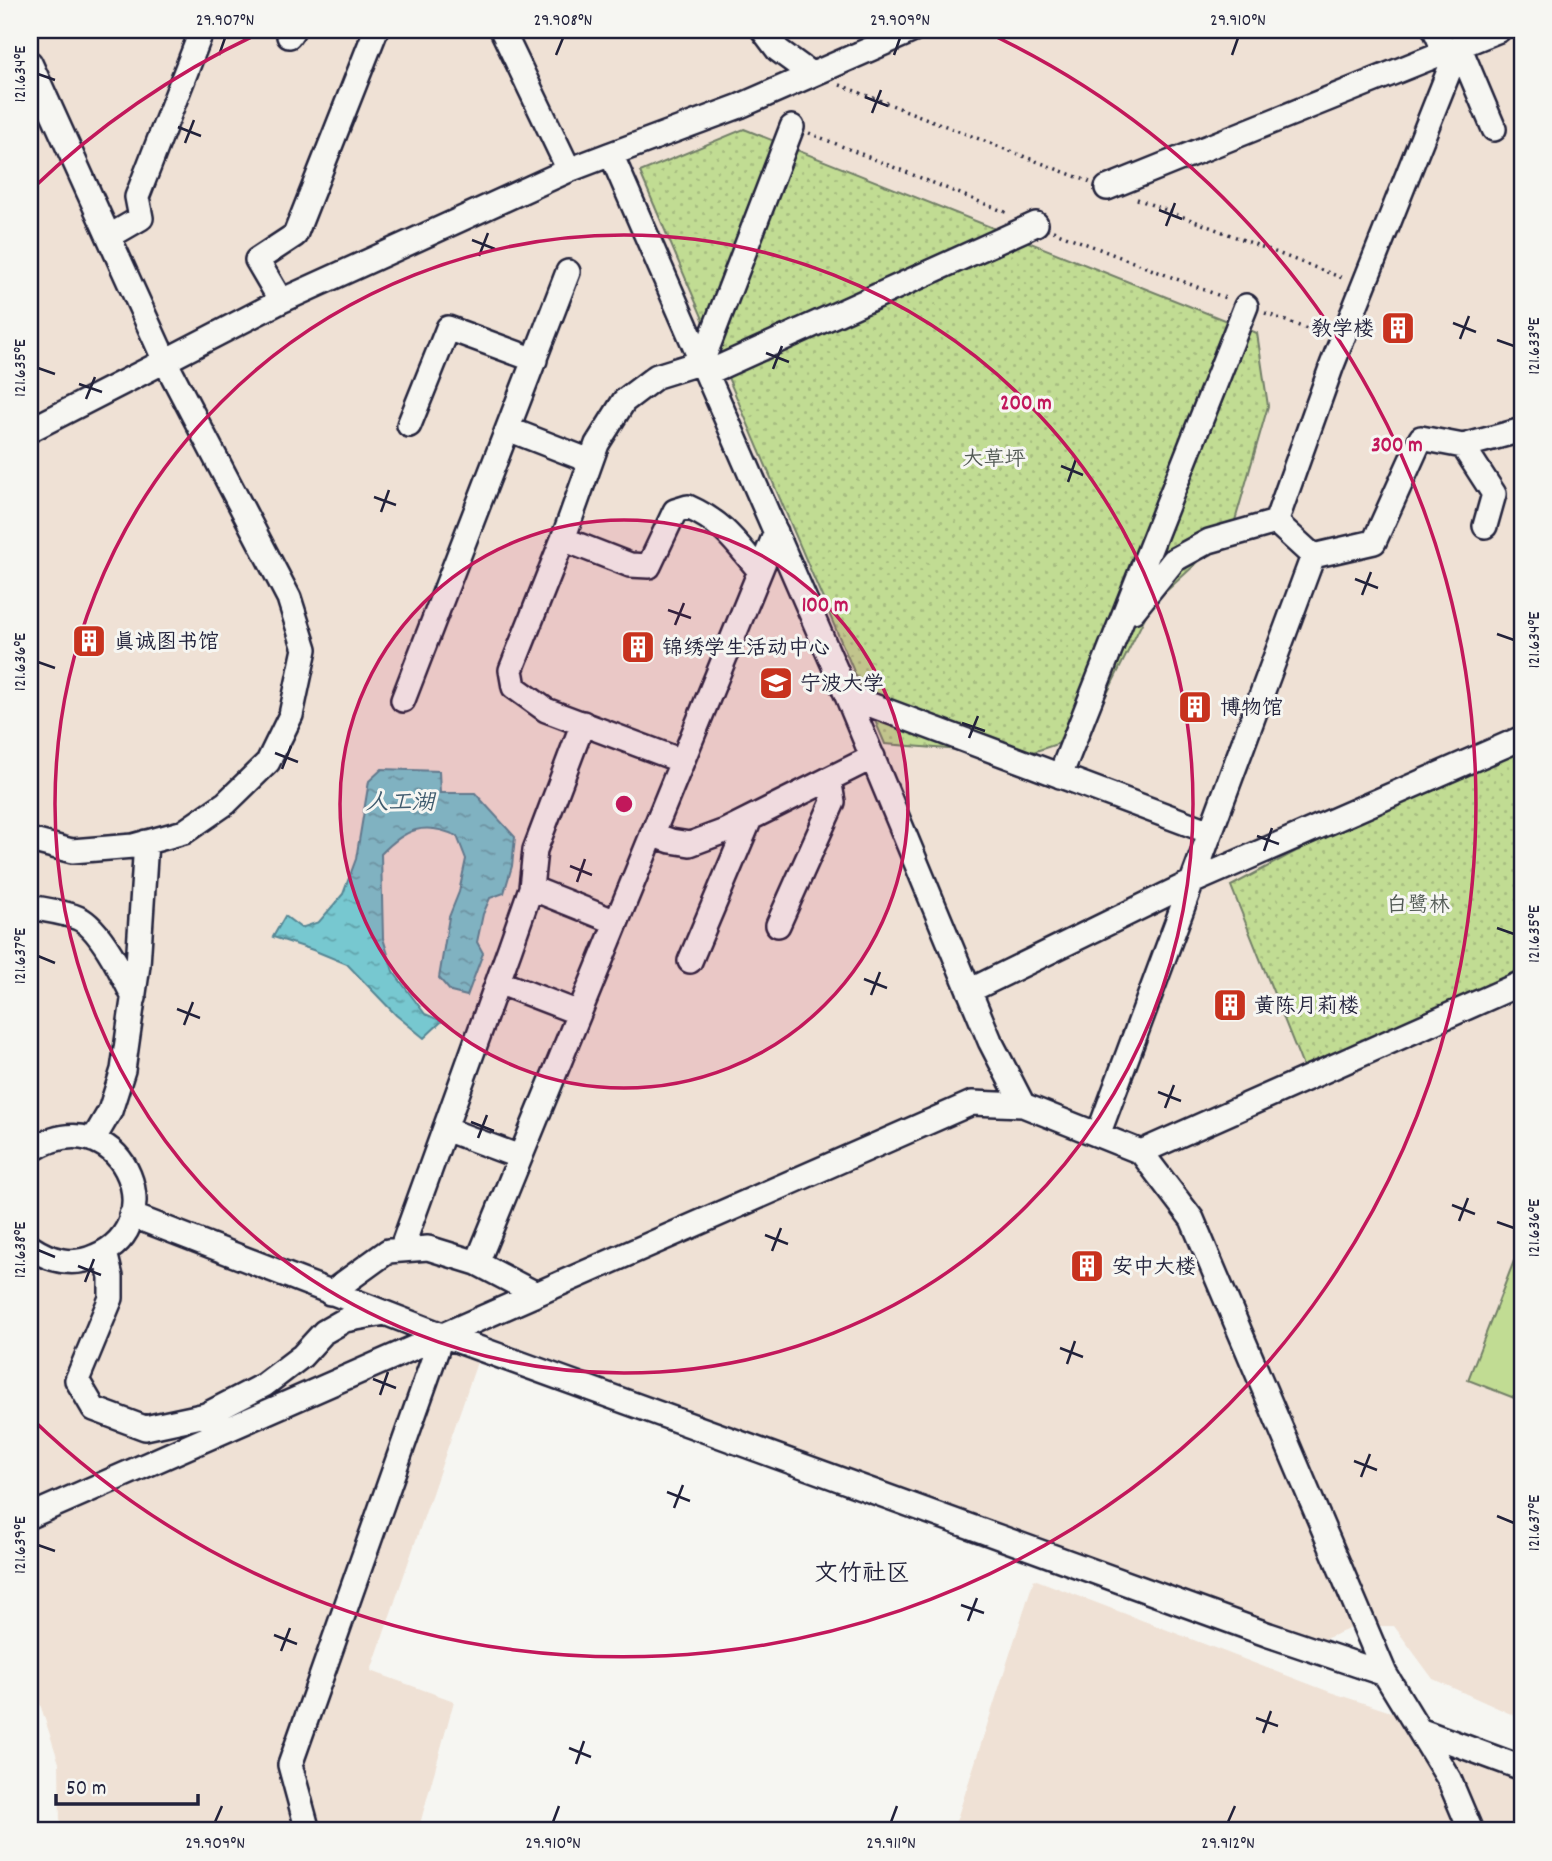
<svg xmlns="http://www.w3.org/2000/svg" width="1552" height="1861" font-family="Dekko,'LXGW WenKai TC',sans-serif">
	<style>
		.built { fill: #efe1d5 }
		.green { fill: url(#green-dots); stroke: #727f67; stroke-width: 2 }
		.pitch { fill: #c1dc93; stroke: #727f67; stroke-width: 2 }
		.water { fill: url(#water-ripples); stroke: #558694; stroke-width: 2 }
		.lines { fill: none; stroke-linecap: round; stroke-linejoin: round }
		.minor-casing { stroke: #22223b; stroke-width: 28 }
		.path { stroke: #22223b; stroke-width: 3.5; stroke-dasharray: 2 5; stroke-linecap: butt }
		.minor { stroke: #f6f6f2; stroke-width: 23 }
		.ticks { fill: none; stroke: #22223b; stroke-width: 2.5 }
		.ring { fill: none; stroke: #c2185b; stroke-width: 3.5 }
		.labels { text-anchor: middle; stroke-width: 6; stroke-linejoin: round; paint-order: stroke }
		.poi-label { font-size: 21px; fill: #22223b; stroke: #f6f6f2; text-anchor: start }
		.park-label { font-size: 21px; fill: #525a55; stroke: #f6f6f2 }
		.water-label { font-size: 23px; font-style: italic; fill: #405c6f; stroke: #f6f6f2 }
		.quarter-label { font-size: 24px; fill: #22223b; stroke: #f6f6f2 }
		.centre { fill: #c2185b; stroke: #f6f6f2; stroke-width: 3.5 }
		.ring-label { font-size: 21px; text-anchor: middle; font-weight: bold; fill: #c2185b; stroke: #f6f6f2; stroke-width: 6; stroke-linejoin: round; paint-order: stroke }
		.neatline { fill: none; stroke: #22223b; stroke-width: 2.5 }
		.ticks-label { font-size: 18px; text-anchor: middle; fill: #22223b }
	</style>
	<defs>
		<pattern id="green-dots" width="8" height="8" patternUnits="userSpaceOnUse" patternTransform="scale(1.75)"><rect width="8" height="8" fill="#c1dc93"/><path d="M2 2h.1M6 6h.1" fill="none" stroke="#a6bc80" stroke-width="1.8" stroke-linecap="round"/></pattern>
		<pattern id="water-ripples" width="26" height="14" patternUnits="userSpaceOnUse" patternTransform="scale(1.75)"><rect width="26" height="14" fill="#77c8d0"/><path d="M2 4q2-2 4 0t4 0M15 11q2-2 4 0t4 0" fill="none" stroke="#61a2aa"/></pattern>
	</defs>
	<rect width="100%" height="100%" fill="#f6f6f2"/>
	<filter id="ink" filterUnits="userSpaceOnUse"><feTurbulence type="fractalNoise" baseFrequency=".0143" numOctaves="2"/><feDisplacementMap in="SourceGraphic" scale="14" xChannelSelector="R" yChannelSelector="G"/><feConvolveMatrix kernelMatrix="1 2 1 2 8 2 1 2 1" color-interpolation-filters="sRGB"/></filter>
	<g filter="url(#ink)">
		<!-- built -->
		<path class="built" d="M30 30H1522V1719L1433 1679 1394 1626H1356L1313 1644 959 1509 486 1336 371 1671 454 1701 418 1831H64L60 1823 59 1763 30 1673Z
			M1034 1579 1330 1692 1522 1755V1831H953Z"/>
		<!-- green -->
		<path class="green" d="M744 129 1257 333 1268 406 1232 531 1151 605 1087 734 1024 755 885 744 640 172Z
			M1522 731V968L1306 1074 1231 886Z"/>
		<!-- pitch -->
		<path class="pitch" d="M1522 1240V1401L1468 1380Z"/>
		<!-- water -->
		<path class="water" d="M382 769 439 771 440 793H475L515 837 512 866 504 893 490 898 483 914 477 942 483 953 467 996 451 992 439 978 449 917 459 892 466 859 457 836C424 821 405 829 381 854L383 938 393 971 425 1014 442 1021 424 1038 396 1015 347 964 313 950 273 937 285 916 301 928 319 922 343 894 356 859 369 781Z"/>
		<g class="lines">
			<!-- minor casing -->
			<g class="minor-casing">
				<path id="minor" d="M502 30 569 170
					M763 30 778 50 811 74
					M1435 30 1445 52
					M289 36 293 30
					M1459 46 1494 129
					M30 63 165 361 281 301 569 170 611 154
					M1107 188 1499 30
					M110 236 141 218 137 197 202 30
					M281 301 257 260 295 235 376 30
					M707 373 1036 224
					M409 425 448 328 535 360
					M508 429 590 461
					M30 430 165 361 289 598 305 649 291 715 268 762 226 803 184 832 133 846 72 851 30 840
					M1463 446 1494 494 1485 526
					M1276 522 1332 365 1459 46
					M563 539 630 565 649 566 675 511 688 507C724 523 735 542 760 571
					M1313 556 1374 542 1421 438 1463 446 1522 430
					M1133 611 1174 560 1209 541 1276 522
					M847 696 1210 832
					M403 700 568 272
					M682 761 546 710 514 687 511 670 563 539 597 444 624 401 657 376 702 362 792 127
					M1060 776 1246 306
					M652 834 671 841 690 844 725 831 873 757
					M531 888 616 922
					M30 907C45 910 64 912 78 918 100 927 124 977 134 998
					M778 925 833 802 829 779
					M690 961 750 819
					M498 982 579 1013
					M969 991 1192 882 1522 738
					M445 1129 520 1157
					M1098 1135 1313 556 1276 522
					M93 1140 110 1111 123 1070 138 965 146 842
					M30 1151C120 1094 175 1223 96 1256 72 1267 51 1261 30 1247
					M1141 1152 1522 983
					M131 1215 442 1335
					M401 1250 510 948 531 888 535 850 583 723
					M105 1252 111 1277V1298L77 1380 94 1409 145 1428 206 1415 264 1385 302 1356 324 1332 345 1320 385 1313
					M477 1263 776 532
					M330 1293 388 1251 428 1248 477 1263 536 1294
					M30 1516 972 1103 1023 1105
					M1385 1674 1449 1779 1471 1831
					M1419 1730 1522 1768
					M308 1831 290 1765 442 1335 1269 1635 1385 1674 1192 1219 1141 1152 1023 1105 990 1041 847 696 611 154 740 106 914 30"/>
			</g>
			<!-- path -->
			<path class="path" d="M840 85 1090 182
				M809 133 1010 214
				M1137 199 1345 279
				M1053 231 1228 299
				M1265 313 1323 335"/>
			<!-- minor -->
			<use href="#minor" class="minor"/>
		</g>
	</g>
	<!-- ticks -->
	<path class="ticks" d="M219 55 225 38M556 55 563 38M894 55 900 38M1232 55 1238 38M38 74 55 80M865 97 888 106M872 113 881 90M178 127 201 136M185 143 194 120M1159 210 1182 219M1166 226 1175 203M472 240 495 249M479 256 488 233M1453 323 1476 332M1460 339 1469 316M1497 340 1514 346M766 353 789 362M38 368 55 374M773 369 782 346M79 384 102 392M86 399 95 377M1061 466 1083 475M1068 482 1076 459M374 497 396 505M381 512 389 490M1355 579 1378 588M1362 595 1371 572M668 610 691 618M675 625 684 603M1497 634 1514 640M38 662 55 668M962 723 985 731M969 738 978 716M275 753 298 762M282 769 291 746M1257 836 1279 844M1264 851 1272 828M570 866 592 875M577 882 585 859M1497 928 1514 934M38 956 55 963M864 979 887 988M871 995 880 972M177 1009 200 1018M184 1025 193 1002M1158 1092 1181 1101M1165 1108 1174 1085M471 1122 494 1131M478 1138 487 1115M1452 1205 1475 1214M1459 1221 1468 1198M1497 1222 1514 1228M765 1235 788 1244M38 1250 55 1257M772 1251 781 1228M78 1266 101 1275M85 1282 94 1259M1060 1348 1083 1357M1067 1364 1075 1341M373 1379 396 1388M380 1395 388 1372M1354 1461 1377 1470M1361 1477 1370 1454M667 1492 690 1501M674 1508 683 1485M1497 1516 1514 1523M38 1545 55 1551M961 1605 984 1613M968 1621 977 1598M274 1635 297 1644M281 1651 290 1628M1256 1718 1278 1726M1263 1733 1271 1711M569 1748 591 1757M576 1764 584 1741M215 1822 222 1806M553 1822 559 1806M891 1822 897 1806M1228 1822 1235 1806"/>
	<!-- distance rings -->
	<circle cx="624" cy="804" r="284" fill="#c2185b" fill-opacity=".12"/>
	<g class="ring">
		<circle cx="624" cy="804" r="284"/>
		<circle cx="624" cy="804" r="569"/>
		<path d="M31 190A853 853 0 0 1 264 31M984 31A853 853 0 1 1 31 1418"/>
	</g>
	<!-- icons -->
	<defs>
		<g id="building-square" transform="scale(1.75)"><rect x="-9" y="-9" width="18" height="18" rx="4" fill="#c8321e" stroke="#f6f6f2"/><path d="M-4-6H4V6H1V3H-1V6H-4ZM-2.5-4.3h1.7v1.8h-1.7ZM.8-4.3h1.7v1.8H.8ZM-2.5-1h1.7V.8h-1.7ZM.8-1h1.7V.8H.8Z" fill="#fff"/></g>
		<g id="university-square" transform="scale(1.75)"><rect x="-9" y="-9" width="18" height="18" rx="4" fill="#c8321e" stroke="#f6f6f2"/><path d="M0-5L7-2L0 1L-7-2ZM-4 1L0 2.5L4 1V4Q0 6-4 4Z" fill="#fff"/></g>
	</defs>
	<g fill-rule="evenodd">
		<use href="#building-square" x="1398" y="328"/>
		<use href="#building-square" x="89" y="641"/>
		<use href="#building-square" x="638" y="647"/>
		<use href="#university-square" x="776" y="683"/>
		<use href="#building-square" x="1195" y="707"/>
		<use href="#building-square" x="1230" y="1005"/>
		<use href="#building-square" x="1087" y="1266"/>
	</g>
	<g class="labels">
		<!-- poi labels -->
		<g class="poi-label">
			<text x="1374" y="335" text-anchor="end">教学楼</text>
			<text x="114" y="648">真诚图书馆</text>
			<text x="662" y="654">锦绣学生活动中心</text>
			<text x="800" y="690">宁波大学</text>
			<text x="1220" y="714">博物馆</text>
			<text x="1254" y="1012">黄陈月莉楼</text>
			<text x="1112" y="1273">安中大楼</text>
		</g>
		<!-- park labels -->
		<g class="park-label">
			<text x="994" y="465">大草坪</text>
			<text x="1418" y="911">白鹭林</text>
		</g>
		<!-- water labels -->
		<g class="water-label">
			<text x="400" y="809">人工湖</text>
		</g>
		<!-- quarter labels -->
		<g class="quarter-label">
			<text x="862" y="1580">文竹社区</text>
		</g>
	</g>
	<circle cx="624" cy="804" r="10" class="centre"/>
	<g class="ring-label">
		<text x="1026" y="409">200 m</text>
		<text x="1397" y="451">300 m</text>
		<text x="825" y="611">100 m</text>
	</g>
	<!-- margin -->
	<rect width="1552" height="1861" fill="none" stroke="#f6f6f2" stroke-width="77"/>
	<!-- scale -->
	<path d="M56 1794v10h142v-10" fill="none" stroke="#22223b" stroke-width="3.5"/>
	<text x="66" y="1794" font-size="21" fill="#22223b" stroke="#f6f6f2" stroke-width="5" paint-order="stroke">50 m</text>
	<rect x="38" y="38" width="1476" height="1784" class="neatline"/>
	<g class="ticks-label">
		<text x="225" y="25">29.907°N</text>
		<text x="563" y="25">29.908°N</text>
		<text x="900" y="25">29.909°N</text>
		<text x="1238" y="25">29.910°N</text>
		<text transform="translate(19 74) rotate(-90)" y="6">121.634°E</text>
		<text transform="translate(1533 346) rotate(-90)" y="6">121.633°E</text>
		<text transform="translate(19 368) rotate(-90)" y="6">121.635°E</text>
		<text transform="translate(1533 640) rotate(-90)" y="6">121.634°E</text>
		<text transform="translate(19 662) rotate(-90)" y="6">121.636°E</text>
		<text transform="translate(1533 934) rotate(-90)" y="6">121.635°E</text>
		<text transform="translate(19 956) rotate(-90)" y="6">121.637°E</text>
		<text transform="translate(1533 1228) rotate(-90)" y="6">121.636°E</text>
		<text transform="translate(19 1250) rotate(-90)" y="6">121.638°E</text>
		<text transform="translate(1533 1523) rotate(-90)" y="6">121.637°E</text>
		<text transform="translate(19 1545) rotate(-90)" y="6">121.639°E</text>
		<text x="215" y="1848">29.909°N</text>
		<text x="553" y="1848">29.910°N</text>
		<text x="891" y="1848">29.911°N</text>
		<text x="1228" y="1848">29.912°N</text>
	</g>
</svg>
